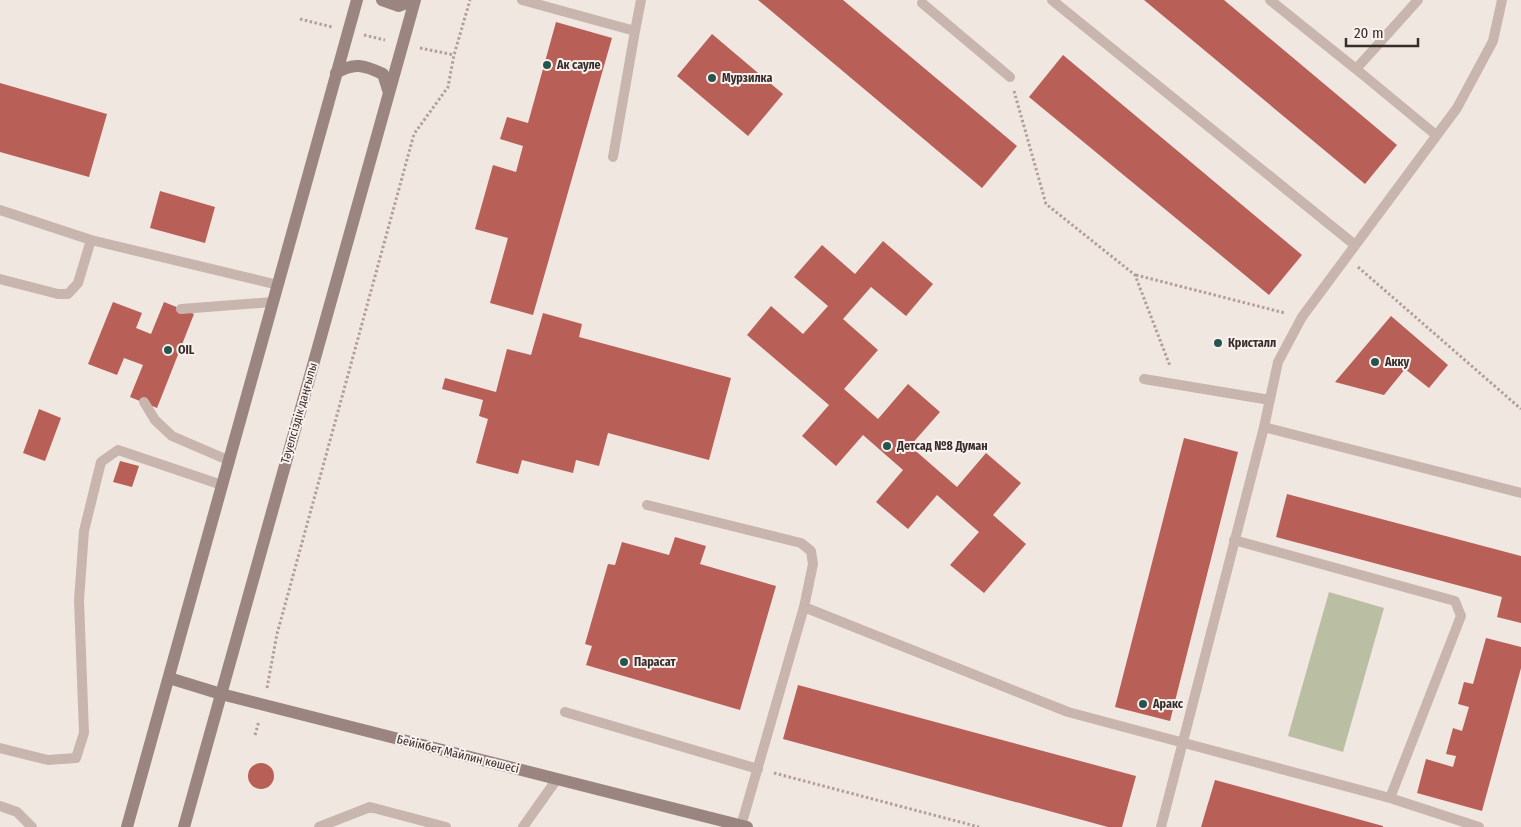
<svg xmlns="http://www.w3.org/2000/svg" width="1521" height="827" font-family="'Fira Sans Condensed',sans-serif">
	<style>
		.green { fill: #babea2 }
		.building { fill: #b85f58 }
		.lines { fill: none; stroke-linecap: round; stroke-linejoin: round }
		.path { stroke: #b39f98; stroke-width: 3; stroke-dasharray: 2.5 2.5; stroke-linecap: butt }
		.lane { stroke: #c8b5ae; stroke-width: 10 }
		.secondary { stroke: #9b8580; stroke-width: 12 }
		.poi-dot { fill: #26544f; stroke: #f9f1ed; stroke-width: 2 }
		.labels { text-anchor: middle; stroke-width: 4; stroke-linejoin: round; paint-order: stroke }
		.poi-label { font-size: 12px; font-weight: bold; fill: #372d2b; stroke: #f9f1ed; text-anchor: start }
		.street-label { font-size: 12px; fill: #372d2b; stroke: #f9f1ed }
	</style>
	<rect width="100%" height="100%" fill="#f1e7e1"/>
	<!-- green -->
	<path class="green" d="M1329 592 1384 608 1343 752 1288 736Z"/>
	<!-- building -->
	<path class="building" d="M758 0H843L1017 146 982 188Z
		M1144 0H1224L1397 145 1365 184Z
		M556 22 612 38 533 315 490 303 508 238 475 229 493 165 516 172 523 146 500 139 507 117 528 123Z
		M712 34 783 94 748 136 677 76Z
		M1063 55 1302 255 1269 295 1029 97Z
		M0 83 107 114 89 177 0 152Z
		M160 191 215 207 205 243 150 228Z
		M883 241 933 284 906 316 871 287 843 319 878 350 844 389 878 419 908 384 940 412 910 446 957 487 986 453 1021 483 993 515 1026 544 984 593 950 565 979 532 937 495 908 529 876 502 903 470 863 435 836 466 802 436 829 405 747 335 771 306 803 334 828 306 794 277 822 245 855 274Z
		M113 302 142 313 136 328 151 334 164 302 194 314 157 408 130 397 143 365 124 358 117 375 88 364Z
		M543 313 582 324 579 337 731 378 709 460 608 433 599 466 576 460 573 473 522 460 518 474 476 463 488 419 479 416 483 400 442 389 445 378 496 392 507 349 531 355Z
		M1391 316 1448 365 1429 388 1405 369 1384 395 1335 382Z
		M39 409 61 418 45 461 23 453Z
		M1184 438 1238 452 1170 721 1115 707Z
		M120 461 139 466 132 487 113 482Z
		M1287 494 1521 556V623L1497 617 1502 597 1276 537Z
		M675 537 706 546 700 564 776 586 740 710 586 665 592 646 585 644 608 564 615 565 622 542 669 555Z
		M1486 638 1521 647V668L1482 811 1417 793 1426 759 1453 767 1456 756 1446 754 1453 728 1462 731 1469 707 1458 704 1464 682 1473 684Z
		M798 685 1136 776 1122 827H1108L783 739Z
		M248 776a13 13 0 1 1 26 0a13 13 0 1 1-26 0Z
		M1215 780 1383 826V827H1201Z"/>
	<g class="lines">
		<!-- path -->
		<path class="path" d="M300 19 332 27
			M364 35 385 40
			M420 48 454 55
			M1014 91 1046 204 1135 275 1170 366
			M1358 267 1521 409
			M1136 275 1285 313
			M267 688 277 634 414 134 448 87 454 55 470 0
			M255 735 259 721
			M774 773 979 827"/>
		<!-- lane -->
		<path class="lane" d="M522 0 635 31 641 0
			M1052 0 1355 245
			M1270 0 1356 69 1418 0
			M922 3 1010 77
			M1356 69 1436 135
			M613 157 635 31
			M0 210 91 240
			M0 279 58 294H68L78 283 91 240 278 285
			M181 309 273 302
			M1144 379 1270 400
			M144 402 155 420 172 436 230 461
			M1264 427 1521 493
			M647 505 801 543 811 551 813 564 804 607 741 826
			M1234 540 1455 601 1461 616 1390 798
			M804 607 1068 712 1390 798 1479 827
			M565 712 758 769
			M0 748 48 760 76 758 84 733 79 600 84 531 101 462 118 450 222 485
			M0 806 17 812 32 827
			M319 827 370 807 446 827
			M523 827 557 779
			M1161 827 1264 427 1278 362 1302 317 1457 108 1493 41 1502 0"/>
		<!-- secondary -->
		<path class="secondary" d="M382 0 399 6 414 0
			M336 73C354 62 364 65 383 74L389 93
			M169 678 221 694 747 827
			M127 827 357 0
			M184 827 415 0"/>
	</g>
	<!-- markers -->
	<g class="poi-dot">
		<circle cx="547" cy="65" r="5"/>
		<circle cx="712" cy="78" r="5"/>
		<circle cx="1218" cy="343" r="5"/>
		<circle cx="168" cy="350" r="5"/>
		<circle cx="1375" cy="362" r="5"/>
		<circle cx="887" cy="446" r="5"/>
		<circle cx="624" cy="662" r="5"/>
		<circle cx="1143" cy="704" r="5"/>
	</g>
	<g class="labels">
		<!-- poi labels -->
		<g class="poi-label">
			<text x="557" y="69">Ак сауле</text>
			<text x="722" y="82">Мурзилка</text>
			<text x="1228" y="347">Кристалл</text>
			<text x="178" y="354">OIL</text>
			<text x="1385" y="366">Акку</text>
			<text x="897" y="450">Детсад №8 Думан</text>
			<text x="634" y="666">Парасат</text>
			<text x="1153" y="708">Аракс</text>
		</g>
		<!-- street labels -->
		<g class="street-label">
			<text transform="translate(299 413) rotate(-74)" y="4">Тәуелсіздік даңғылы</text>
			<text transform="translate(458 754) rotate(14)" y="4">Бейімбет Майлин көшесі</text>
		</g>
	</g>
	<!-- scale -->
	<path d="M1346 38v8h72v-8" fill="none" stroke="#372d2b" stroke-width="2.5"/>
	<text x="1354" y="38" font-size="15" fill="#372d2b" stroke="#f9f1ed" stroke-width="4" paint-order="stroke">20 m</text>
</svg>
